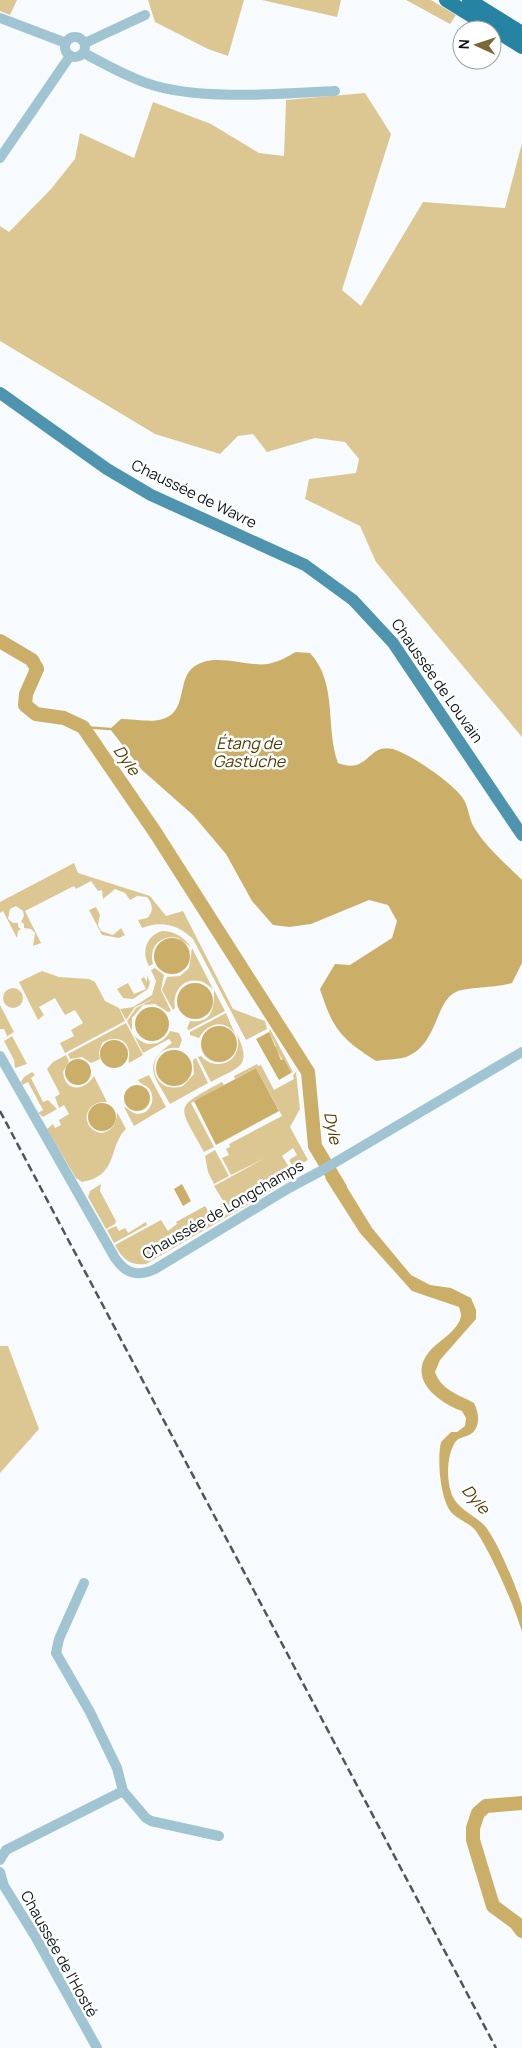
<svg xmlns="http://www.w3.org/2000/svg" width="522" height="2048" font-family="Manrope,sans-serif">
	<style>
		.green { fill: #dcc793 }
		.water { fill: #cbaf69 }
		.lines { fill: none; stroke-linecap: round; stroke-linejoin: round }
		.stream { stroke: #cbaf69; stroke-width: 2.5 }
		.river { stroke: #cbaf69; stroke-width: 14 }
		.minor { stroke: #a0c4d2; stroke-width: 10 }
		.major { stroke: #4e94af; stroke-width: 12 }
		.highway { stroke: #2683a2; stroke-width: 14 }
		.rail { stroke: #4f5659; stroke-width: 2.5; stroke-dasharray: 8 4; stroke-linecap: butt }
		.labels { text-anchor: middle; stroke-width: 5; stroke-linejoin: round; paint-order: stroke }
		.street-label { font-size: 15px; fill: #0c1417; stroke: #fff }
		.water-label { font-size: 16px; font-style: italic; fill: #4f3c00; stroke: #fff }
	</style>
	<rect width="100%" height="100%" fill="#f7fbfd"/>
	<!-- green -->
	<path class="green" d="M0 0H17L10 15 0 11Z
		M148 0H244L228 56 208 49 155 22Z
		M262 0H341L337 17Z
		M406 0H431L456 15 450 24Z
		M365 93 391 134 342 290 361 306 423 202 505 208 522 143V737L376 562 360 526 305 499 309 479 356 473 359 459 345 442 315 438 267 452 253 434 238 436 220 454 155 434 0 341V226L9 232 51 189 75 159 80 133 134 158 153 102 211 124 259 153 284 156 286 100Z
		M74 863 78 873 150 896 166 916 183 911 233 1009 265 1021 267 1029 246 1040 193 939C179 925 161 920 142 928L138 920 147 918C154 912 153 904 147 897L137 896 130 900 125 893 115 889 103 899 102 890 98 891 91 881 76 889 74 886 25 911 41 943 33 946 35 933 31 929 24 928V924L21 922 24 916 23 911 16 906 10 909 8 919 13 923H18V927L21 929 18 931 17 938 3 911 0 913V902Z
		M96 907 100 915 98 925 101 931 113 935 121 928 125 935 119 938 102 935 89 910Z
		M162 931C174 931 184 937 191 947L178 938C161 934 148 947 153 964L149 966C141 952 146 936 162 931Z
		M192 948 213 989C210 987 205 982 200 981 182 977 172 993 175 1008L173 1010 162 990 167 977 180 976 189 968Z
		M155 968 164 975 161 990 171 1011 168 1012 155 1004 143 1005 132 1018V1031L127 1021 136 1008 155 998 135 1007 126 1020 120 1009 133 1007 152 995 156 981 151 970Z
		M42 971 59 977 89 979 95 982 105 1001 119 1008 125 1021 65 1053 60 1043 74 1036 71 1030 83 1023 75 1010 65 1015 55 998 39 1007 44 1015 38 1020 19 982Z
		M147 976 150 982 148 989 133 999 123 998 117 989 128 983 134 994 146 989 141 979 144 977 147 982Z
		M3 998a10 10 0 1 1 20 0a10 10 0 1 1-20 0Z
		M214 990 225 1011 189 1030 187 1029 190 1021C214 1024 214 1006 214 990Z
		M0 1005 14 1032 3 1039 7 1036 4 1029H0Z
		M226 1013 235 1034C225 1018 207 1023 199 1038L190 1035V1032Z
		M126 1023 143 1055 129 1063C128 1059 130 1056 129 1051 126 1037 112 1036 102 1043L99 1053 100 1059 91 1063 82 1057 70 1059 68 1054Z
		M270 1029 293 1072 291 1073 274 1047 276 1046 269 1032Z
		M170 1031 179 1033 182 1040 179 1048C144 1043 147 1097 183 1086L194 1074 193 1060 196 1058 208 1083 170 1104C155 1076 140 1065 172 1043L169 1039 143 1053 134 1035C145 1049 163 1046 170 1031Z
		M237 1034C253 1068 238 1067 211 1082L198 1057 201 1056C211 1068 232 1067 237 1050 239 1045 238 1039 237 1034Z
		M12 1036 27 1064 15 1068 14 1060 4 1041Z
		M66 1055 69 1061 63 1072C65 1093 85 1091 94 1076L107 1102C85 1100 78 1126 100 1133 113 1132 117 1122 117 1112L126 1129C108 1146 119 1176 82 1182L76 1178 47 1129 53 1124 55 1128 61 1125 59 1120 69 1114 64 1105 59 1108 55 1097 60 1094 47 1069 53 1062Z
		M257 1064 258 1066 261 1065 274 1090 294 1079 293 1075 296 1072 300 1109 290 1127 308 1160 294 1168 289 1160 297 1155 293 1148 282 1156 291 1170 270 1181 273 1190 146 1264C129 1266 122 1258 115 1245L161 1220 168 1231 177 1224 176 1222 205 1206 209 1212 225 1204 214 1186 265 1158 231 1175 222 1158 229 1155 226 1149 230 1147 229 1144 282 1116 256 1068 235 1079 234 1076Z
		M32 1072 35 1075 31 1078 43 1102 48 1100 57 1109 43 1117 38 1113 43 1110 28 1082 22 1085 21 1082 24 1077Z
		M149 1075 166 1107 134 1126 124 1107C128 1108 132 1114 138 1114 150 1114 156 1100 150 1090 147 1085 141 1085 138 1080Z
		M222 1082 224 1085 191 1103 214 1147 204 1152C178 1104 172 1109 222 1082Z
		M215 1150 229 1176 214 1184 208 1172 205 1156Z
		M101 1184 100 1191 116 1221 115 1224 106 1229 88 1197 90 1191Z
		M146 1222 147 1225 114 1243 107 1230 116 1226 119 1231 125 1228 128 1233Z
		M0 1346H8L39 1429 0 1473Z"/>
	<!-- water -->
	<path class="water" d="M296 652 310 653C338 683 325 728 338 763 369 775 367 743 393 749 410 754 455 784 464 800 469 809 469 820 475 829 487 848 506 864 522 880V963L512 983C497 988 466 987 456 992 435 1001 438 1045 406 1057 397 1060 385 1059 376 1061 340 1038 333 1029 320 989L335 964 350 965 392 938 397 921 388 905 369 900 311 924 289 927 273 925 252 901 226 854 193 815 142 770 110 729 121 719C131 719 151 722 159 720 190 714 175 679 195 666 215 652 246 667 268 664 278 662 287 657 296 652Z
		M154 956a18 18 0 1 1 36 0a18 18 0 1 1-36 0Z
		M177 1001a18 18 0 1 1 36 0a18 18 0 1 1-36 0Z
		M135 1024a17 17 0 1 1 34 0a17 17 0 1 1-34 0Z
		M201 1044a18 18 0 1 1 36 0a18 18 0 1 1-36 0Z
		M269 1032 281 1060 284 1059 291 1073 279 1080 256 1039Z
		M100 1054a14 14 0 1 1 28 0a14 14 0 1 1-28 0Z
		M156 1068a18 18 0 1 1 36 0a18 18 0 1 1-36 0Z
		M65 1072a13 13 0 1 1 26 0a13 13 0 1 1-26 0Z
		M256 1068 279 1111 216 1145 194 1101Z
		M124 1098a13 13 0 1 1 26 0a13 13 0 1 1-26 0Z
		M88 1117a14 14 0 1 1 28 0a14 14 0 1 1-28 0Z
		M337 1171 372 1228 411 1275 430 1285 451 1288 471 1298 476 1310V1319L440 1360 435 1372C442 1391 458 1394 474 1403 479 1413 481 1426 471 1434 466 1437 461 1437 457 1440 447 1451 446 1478 451 1492 455 1507 472 1514 483 1524 495 1535 517 1588 522 1606 522 1614 522 1624 522 1632 515 1607 491 1553 476 1531 470 1523 458 1520 451 1512 440 1498 437 1459 441 1442L451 1432H457L465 1426 466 1418 462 1411C438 1402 407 1379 429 1352 437 1342 453 1334 459 1322 462 1316 461 1313 459 1307L412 1291 360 1233 325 1178Z
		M182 1184 191 1201 183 1206 174 1189Z"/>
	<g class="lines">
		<!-- stream -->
		<path class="stream" d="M83 727 110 729"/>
		<!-- river -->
		<path class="river" d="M0 641 32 660 37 669 26 694 25 705 36 714 64 718 83 727 155 832 308 1072 315 1146 340 1188
			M522 1803 486 1806 478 1813 473 1828V1840L493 1906 516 1923 522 1931"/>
		<!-- minor -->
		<path class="minor" d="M0 18 66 43
			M65 47a10 10 0 1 1 20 0a10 10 0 1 1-20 0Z
			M85 43 145 15
			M84 53C104 64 124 75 146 83 197 101 281 94 335 91
			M0 158 70 56
			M0 1056 115 1258C126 1274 138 1277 155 1269L289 1188 319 1172 522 1052
			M84 1583 59 1639 56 1653 90 1712 117 1768 123 1791 146 1818 151 1821 219 1836
			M0 1860 6 1850 123 1791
			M0 1872 4 1886 35 1936 97 2048"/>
		<!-- major -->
		<path class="major" d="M0 393 107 469 151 495 305 565 353 600 393 643 522 835"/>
		<!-- highway -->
		<path class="highway" d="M446 0 522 47
			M469 0 522 33"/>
		<!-- rail -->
		<path class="rail" d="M0 1111 496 2048"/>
	</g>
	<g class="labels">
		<!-- street labels -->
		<g class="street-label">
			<text transform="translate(194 494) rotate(26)" y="5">Chaussée de Wavre</text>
			<text transform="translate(437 681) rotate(55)" y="5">Chaussée de Louvain</text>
			<text transform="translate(223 1210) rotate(-30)" y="5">Chaussée de Longchamps</text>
			<text transform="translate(59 1954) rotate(61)" y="5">Chaussée de l'Hosté</text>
		</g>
		<!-- water labels -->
		<g class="water-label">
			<text x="249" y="749">Étang de<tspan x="249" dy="18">Gastuche</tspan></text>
			<text transform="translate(127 760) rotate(55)" y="6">Dyle</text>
			<text transform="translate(333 1128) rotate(79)" y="6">Dyle</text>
			<text transform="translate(476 1499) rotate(49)" y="6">Dyle</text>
		</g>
	</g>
	<!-- north arrow -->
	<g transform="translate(477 45) rotate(273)"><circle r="24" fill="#ffffff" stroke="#9ea1a2"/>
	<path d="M0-4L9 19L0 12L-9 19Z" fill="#7b6836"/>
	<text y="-8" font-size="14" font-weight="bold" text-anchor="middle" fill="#0c1417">N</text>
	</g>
</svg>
